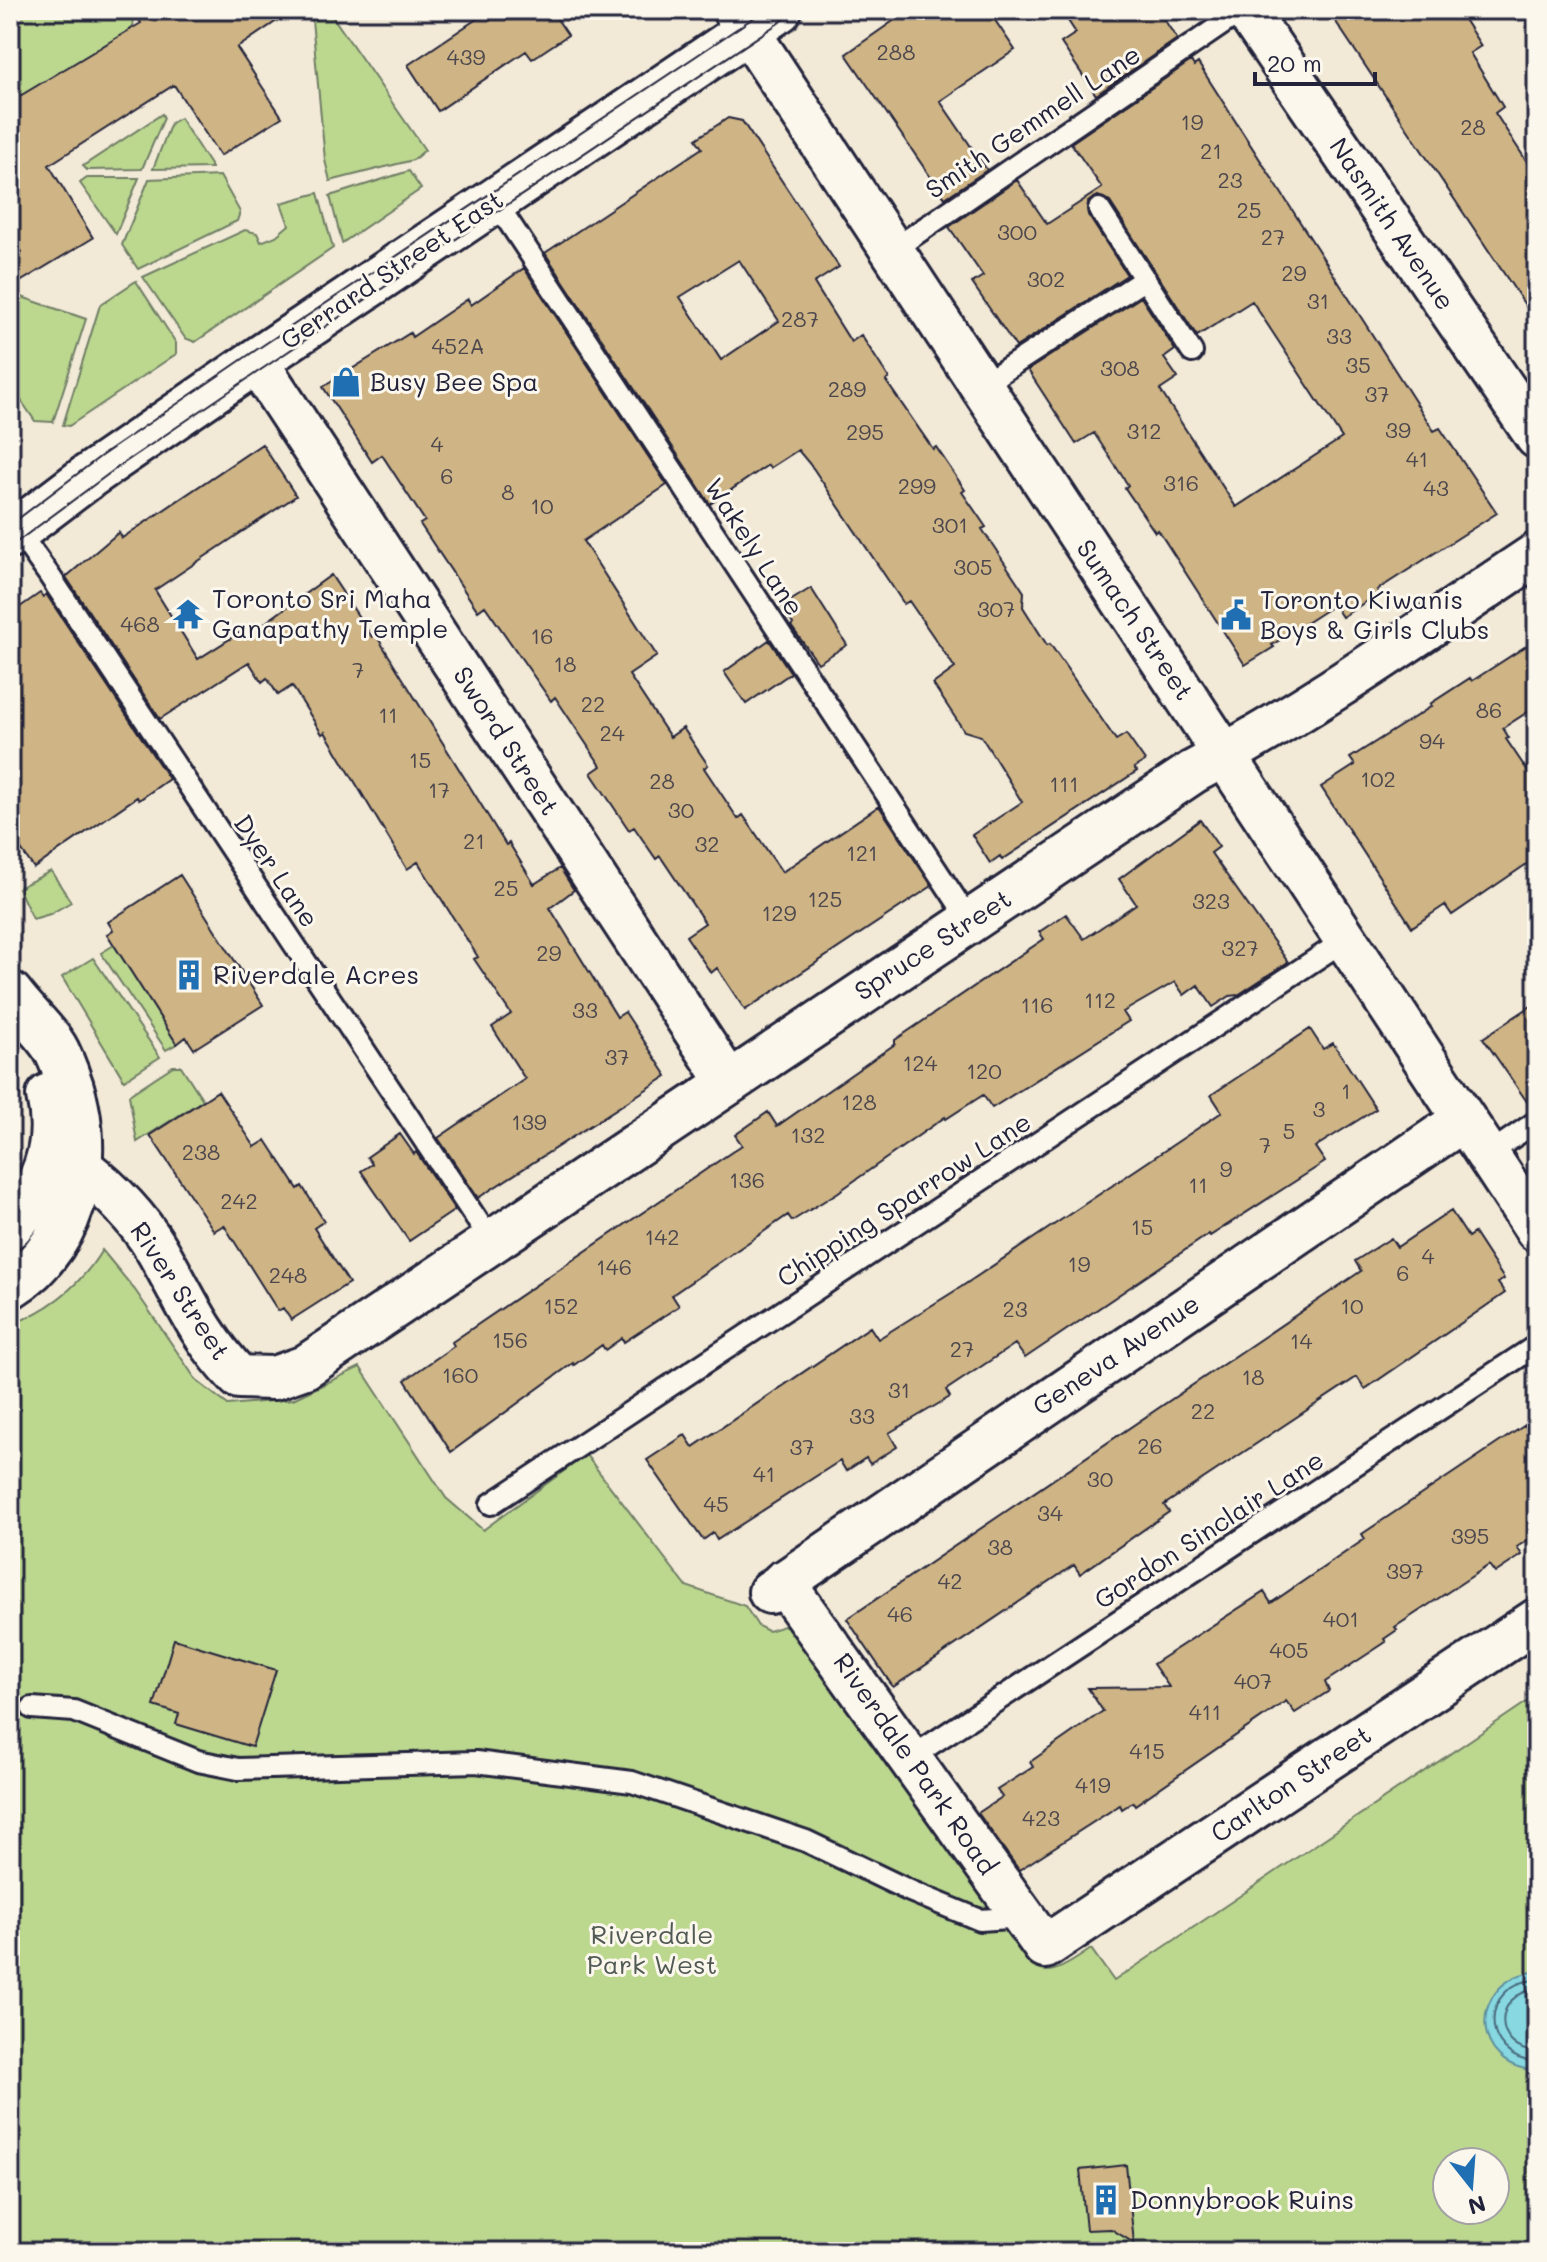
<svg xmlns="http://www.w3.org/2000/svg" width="1547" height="2262" font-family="Mali,sans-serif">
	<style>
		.green { fill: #bcd88f; stroke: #6f7d65; stroke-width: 2; fill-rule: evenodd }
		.water { fill: #87d8e1; stroke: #5f8f9f; stroke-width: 2 }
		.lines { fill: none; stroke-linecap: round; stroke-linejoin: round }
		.shore { stroke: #4a6b7d; stroke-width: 2 }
		.building { fill: #cfb585; stroke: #22223b; stroke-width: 2; fill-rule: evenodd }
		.lane-casing { stroke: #22223b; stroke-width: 26 }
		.street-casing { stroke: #22223b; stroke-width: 48 }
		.secondary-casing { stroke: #22223b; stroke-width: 50 }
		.lane { stroke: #fbf7ec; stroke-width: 20 }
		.street { stroke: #fbf7ec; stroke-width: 42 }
		.secondary { stroke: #fbf7ec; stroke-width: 44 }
		.tram { stroke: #22223b; stroke-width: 2 }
		.labels { text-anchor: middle; stroke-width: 6; stroke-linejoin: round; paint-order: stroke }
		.number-label { font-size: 22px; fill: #4d474e }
		.street-label { font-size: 26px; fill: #22223b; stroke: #fbf7ec }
		.poi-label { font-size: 26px; fill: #22223b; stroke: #fbf7ec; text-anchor: start }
		.park-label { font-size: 26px; fill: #505954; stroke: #fbf7ec }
	</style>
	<rect width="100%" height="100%" fill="#f2ead7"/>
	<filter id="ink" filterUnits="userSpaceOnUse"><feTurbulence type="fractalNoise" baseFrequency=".0125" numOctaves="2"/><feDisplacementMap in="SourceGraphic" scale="16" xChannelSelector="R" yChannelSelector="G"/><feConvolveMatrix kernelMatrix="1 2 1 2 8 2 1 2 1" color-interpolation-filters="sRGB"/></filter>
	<g filter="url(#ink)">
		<!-- green -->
		<path class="green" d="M10 10H133L134 12 133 28 16 99 10 97Z
			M325 10H328L425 150 413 160 330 181 325 160 312 20Z
			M162 114 164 118 142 169 87 170 83 166Z
			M180 118 212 168H213L153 169 171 123Z
			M409 171 421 189 342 243 330 196Z
			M220 176 240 212 237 221 138 269 122 245 149 179Z
			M87 178H139L116 234 80 183Z
			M318 193 333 248 195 342 185 338 143 277 245 230 257 233 261 242 276 236 289 225 281 203Z
			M136 281 176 343V354L69 426 63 425 100 305Z
			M10 293 86 319 53 422 35 421 10 384Z
			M51 871 71 902 50 914 33 919 18 888Z
			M114 945 177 1044 166 1050 101 953Z
			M93 958 160 1057 124 1080 62 977Z
			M173 1066H181L203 1100 137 1142 129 1095Z
			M102 1250 135 1290 197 1381 228 1405 293 1399 360 1367 446 1498 483 1530 586 1455 686 1586 745 1606 758 1626 768 1631 787 1625 800 1632 1005 1931C1038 1978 1042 1983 1091 1949L1114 1981 1537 1695V2252H10V1325C49 1310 81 1285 102 1250ZM1447 2162H1495V2210H1447Z"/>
		<!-- water -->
		<path class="water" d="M1532 1972 1537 1973V2070C1471 2069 1467 1983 1532 1972Z"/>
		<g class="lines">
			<!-- shore -->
			<path class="shore" d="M1537 1980C1479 1982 1479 2059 1537 2062
				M1537 1990C1492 1992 1492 2050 1537 2052"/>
		</g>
		<!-- building -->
		<path class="building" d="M133 10H293L237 48 282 117 220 156 174 85 49 165 93 238 10 288V273L22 252 10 232V102L141 23Z
			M490 10H551L568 35 532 59 526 51 438 111 408 65Z
			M909 10H988L1015 50 940 101 987 170 945 198 846 54Z
			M1061 10H1158L1177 39 1096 95 1061 43 1076 33Z
			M1328 10H1458L1481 46 1470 53 1503 107 1495 113 1537 177V323Z
			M1191 61 1194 66 1198 63 1434 431 1440 428 1497 513 1377 590 1379 593 1342 617 1334 605 1272 645 1274 647 1245 665 1158 530 1155 532 1125 488 1128 485 1094 433 1076 444 1028 370 1141 297 1175 350 1164 358 1178 378 1160 390 1236 507 1342 438 1252 301 1197 336 1110 202 1098 196 1088 202V215L1127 275 1016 347 972 283 983 276 949 227 1017 180 1047 224 1102 188 1071 143Z
			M728 118 742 121 839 267 814 283 851 342 861 335 889 378 886 381 933 449 936 447 965 490 962 492 986 527 982 529 1024 592 1023 607 1047 645 1050 644 1116 740 1126 734 1145 761 1134 768 1137 771 1002 860 1000 856 990 863 972 835 1022 802 981 736 964 731 933 684 955 668 909 601 904 604 813 468 798 450 770 468 768 465 710 504 545 253 702 148 696 139ZM739 260 779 321 721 360 680 297Z
			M524 268 667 485 583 541 657 656 629 675 670 737 683 728 708 765 704 768 738 819 743 815 782 872 879 806 932 886 745 1010 717 968 711 973 686 936 705 923 660 856 656 859 634 827 629 830 591 773 601 766 555 697 551 701 485 606 478 611 420 524 425 521 382 455 372 462 323 387 410 333 412 337 468 299 471 305Z
			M262 444 296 496 155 590 198 659 255 623 258 628 331 575 372 637 376 635 506 845 509 843 534 884 560 868 574 890 550 908 617 1017 625 1012 667 1076 478 1198 438 1138 525 1079 492 1027 511 1014 474 959 478 957 418 862 407 869 325 732 322 734 292 686 278 695 267 678 262 682 249 662 160 719 66 577 119 532 122 538Z
			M811 588 847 645 818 663 791 626 793 624 782 606Z
			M40 593 43 597 46 594 169 779 139 800 137 797 34 868 10 834V614Z
			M1537 639V706L1503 728 1509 738 1506 739 1537 785V857L1452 915 1445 905 1412 927 1321 787 1355 765 1350 758 1432 706 1430 704 1470 678 1472 681Z
			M769 640 791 673 746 704 724 672Z
			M1200 820 1219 847 1211 853 1288 962 1238 995 1230 996 1213 1007 1198 985 1184 995 1175 982 1123 1012 1129 1021 992 1108 983 1095 946 1119 945 1117 837 1193 792 1221 788 1215 672 1295 679 1306 624 1342 622 1338 605 1350 602 1345 574 1365 573 1363 451 1452 405 1380 454 1346 452 1342 742 1145 735 1135 768 1112 777 1126 895 1044V1040L1044 939 1039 932 1066 914 1084 939 1136 904 1119 879Z
			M180 875 263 1005 194 1049 186 1037 177 1044 107 934 113 930 108 922Z
			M1537 1002V1108L1532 1109 1483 1038Z
			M1310 1029 1323 1049 1333 1043 1376 1109 1315 1147 1325 1162 1210 1236 1209 1234 1025 1358 1015 1344 946 1390 950 1397 889 1433 897 1447 870 1464 866 1458 846 1471 840 1461 835 1464 717 1540 713 1533 703 1540 647 1460 685 1435 693 1447 870 1327 878 1339 961 1287 1222 1112 1211 1095Z
			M218 1091 255 1147 266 1140 298 1189 302 1186 324 1221 314 1228 349 1283 291 1320 283 1308 278 1311 224 1225 214 1231 150 1135Z
			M400 1134 414 1154 416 1152 455 1210 409 1241 361 1171 372 1164 367 1157Z
			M1451 1211 1468 1237 1474 1233 1504 1279 1498 1283 1505 1293 1365 1389 1357 1377 1164 1505 1169 1512 1080 1574 1074 1565 893 1687 847 1619 1361 1271 1355 1261 1391 1238 1397 1247Z
			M1537 1417V1534L1517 1547 1522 1555 1495 1573 1489 1565 1395 1627 1397 1630 1384 1639 1386 1642 1325 1682 1329 1691 1295 1713 1286 1701 1135 1805 1133 1802 1122 1809 1120 1805 1019 1870 978 1813 1002 1797 997 1790 1033 1767 1030 1762 1103 1711 1088 1688 1169 1687 1153 1664 1264 1592 1271 1603 1365 1539 1362 1534Z
			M174 1639 276 1670 252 1747 176 1724 179 1714 154 1706Z
			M1126 2165 1134 2243 1111 2229 1086 2230 1080 2170Z"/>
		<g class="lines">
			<!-- lane casing -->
			<g class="lane-casing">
				<path id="lane" d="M495 201 970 921
					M1099 209 1192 352
					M891 251 1243 10
					M980 386 1145 279
					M17 530 49 575 491 1241
					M1487 1155 1537 1121
					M491 1504 1345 940
					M32 1708 74 1711 198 1761 238 1769 476 1762 632 1782 806 1841 910 1891 980 1920 1024 1917
					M910 1758 1537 1345"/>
			</g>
			<!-- street casing -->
			<g class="street-casing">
				<path id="street" d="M734 10 1537 1230
					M1246 10 1537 437
					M256 361 728 1081
					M81 1167C109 1189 137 1217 156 1248 184 1296 199 1336 239 1377L274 1378 305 1367 1193 772C1314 708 1424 629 1537 554
					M783 1582 1045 1947 1537 1620
					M770 1592 1463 1120"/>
			</g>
			<!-- secondary casing -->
			<g class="secondary-casing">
				<path id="secondary" d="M10 536 89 476 256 361 779 10
					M10 994C23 1012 41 1027 53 1045 59 1053 62 1064 66 1073 95 1146 81 1242 10 1286
					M10 1226C43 1190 61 1145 49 1096"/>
			</g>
			<!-- lane -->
			<use href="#lane" class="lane"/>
			<!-- street -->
			<use href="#street" class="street"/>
			<!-- secondary -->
			<use href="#secondary" class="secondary"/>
			<!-- tram -->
			<path class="tram" d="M10 525 101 456 256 350 765 10
				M10 547 118 467 262 369 798 10"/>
		</g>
	</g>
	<!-- icons -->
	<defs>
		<g id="shop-bare" transform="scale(2.4)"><path d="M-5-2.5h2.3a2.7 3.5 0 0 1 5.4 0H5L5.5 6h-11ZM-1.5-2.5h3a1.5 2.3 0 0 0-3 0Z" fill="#1f6fb2" stroke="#fbf7ec" stroke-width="2.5" paint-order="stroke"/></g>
		<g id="temple-bare" transform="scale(2.4)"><path d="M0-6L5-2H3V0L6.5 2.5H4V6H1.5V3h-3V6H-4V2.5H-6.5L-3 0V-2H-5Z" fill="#1f6fb2" stroke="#fbf7ec" stroke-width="2.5" paint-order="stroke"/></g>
		<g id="civic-bare" transform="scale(2.4)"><path d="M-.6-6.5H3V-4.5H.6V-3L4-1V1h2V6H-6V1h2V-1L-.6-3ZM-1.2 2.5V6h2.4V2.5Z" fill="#1f6fb2" stroke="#fbf7ec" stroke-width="2.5" paint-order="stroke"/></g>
		<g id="building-bare" transform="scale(2.4)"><path d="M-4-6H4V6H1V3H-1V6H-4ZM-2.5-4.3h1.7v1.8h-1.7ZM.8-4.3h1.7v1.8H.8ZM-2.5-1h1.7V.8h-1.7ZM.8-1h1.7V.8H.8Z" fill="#1f6fb2" stroke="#fbf7ec" stroke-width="2.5" paint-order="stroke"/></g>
	</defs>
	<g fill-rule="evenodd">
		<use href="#shop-bare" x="346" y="382"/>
		<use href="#temple-bare" x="188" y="614"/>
		<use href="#civic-bare" x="1236" y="615"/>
		<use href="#building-bare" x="189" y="975"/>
		<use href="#building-bare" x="1106" y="2200"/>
	</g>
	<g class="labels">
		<!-- number labels -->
		<g class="number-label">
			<text x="896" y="60">288</text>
			<text x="466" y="65">439</text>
			<text x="1192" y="130">19</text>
			<text x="1473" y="135">28</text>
			<text x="1211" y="159">21</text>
			<text x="1230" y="188">23</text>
			<text x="1249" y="218">25</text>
			<text x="1017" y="240">300</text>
			<text x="1273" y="245">27</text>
			<text x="1294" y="281">29</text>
			<text x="1046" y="287">302</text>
			<text x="1318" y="309">31</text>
			<text x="800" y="327">287</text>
			<text x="1339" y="344">33</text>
			<text x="458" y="354">452A</text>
			<text x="1358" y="373">35</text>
			<text x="1120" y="376">308</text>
			<text x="847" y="397">289</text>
			<text x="1377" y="402">37</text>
			<text x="1398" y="438">39</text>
			<text x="1144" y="439">312</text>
			<text x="865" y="440">295</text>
			<text x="437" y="452">4</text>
			<text x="1417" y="467">41</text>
			<text x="447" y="484">6</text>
			<text x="1181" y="491">316</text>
			<text x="917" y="494">299</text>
			<text x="1436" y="496">43</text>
			<text x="508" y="500">8</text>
			<text x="542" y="514">10</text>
			<text x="950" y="533">301</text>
			<text x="973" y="575">305</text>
			<text x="996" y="617">307</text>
			<text x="140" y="632">468</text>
			<text x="542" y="644">16</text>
			<text x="565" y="672">18</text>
			<text x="358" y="678">7</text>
			<text x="593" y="712">22</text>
			<text x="1489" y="718">86</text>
			<text x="388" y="723">11</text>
			<text x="612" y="741">24</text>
			<text x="1432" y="749">94</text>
			<text x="420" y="768">15</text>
			<text x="1378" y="787">102</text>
			<text x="662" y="789">28</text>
			<text x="1064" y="792">111</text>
			<text x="439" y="798">17</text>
			<text x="681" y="818">30</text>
			<text x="474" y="849">21</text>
			<text x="707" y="852">32</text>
			<text x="862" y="861">121</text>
			<text x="506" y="896">25</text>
			<text x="825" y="907">125</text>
			<text x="1211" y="909">323</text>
			<text x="779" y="921">129</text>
			<text x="1240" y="956">327</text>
			<text x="549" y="961">29</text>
			<text x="1100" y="1008">112</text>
			<text x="1037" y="1013">116</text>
			<text x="585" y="1018">33</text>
			<text x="617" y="1065">37</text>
			<text x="920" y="1071">124</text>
			<text x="984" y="1079">120</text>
			<text x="1346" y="1099">1</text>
			<text x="859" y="1110">128</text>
			<text x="1319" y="1117">3</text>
			<text x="529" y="1130">139</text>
			<text x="1289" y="1139">5</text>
			<text x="808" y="1143">132</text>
			<text x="1265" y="1153">7</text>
			<text x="201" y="1160">238</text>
			<text x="1226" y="1177">9</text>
			<text x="747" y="1188">136</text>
			<text x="1198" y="1193">11</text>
			<text x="239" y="1209">242</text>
			<text x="1142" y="1235">15</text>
			<text x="662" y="1245">142</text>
			<text x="1428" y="1264">4</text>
			<text x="1079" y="1272">19</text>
			<text x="614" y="1275">146</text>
			<text x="1403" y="1281">6</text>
			<text x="288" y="1283">248</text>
			<text x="561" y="1314">152</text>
			<text x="1352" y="1314">10</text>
			<text x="1015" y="1317">23</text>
			<text x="510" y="1348">156</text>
			<text x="1301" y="1349">14</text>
			<text x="962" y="1357">27</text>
			<text x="460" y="1383">160</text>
			<text x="1253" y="1385">18</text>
			<text x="899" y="1398">31</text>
			<text x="1203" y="1419">22</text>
			<text x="862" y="1424">33</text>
			<text x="1150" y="1454">26</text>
			<text x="802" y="1455">37</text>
			<text x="764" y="1482">41</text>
			<text x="1100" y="1487">30</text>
			<text x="716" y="1512">45</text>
			<text x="1050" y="1521">34</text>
			<text x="1470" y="1544">395</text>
			<text x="1000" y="1555">38</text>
			<text x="1405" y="1579">397</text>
			<text x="950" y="1589">42</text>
			<text x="900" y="1622">46</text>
			<text x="1341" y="1627">401</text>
			<text x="1289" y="1658">405</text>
			<text x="1253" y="1689">407</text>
			<text x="1205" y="1720">411</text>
			<text x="1147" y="1759">415</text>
			<text x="1093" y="1793">419</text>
			<text x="1041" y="1826">423</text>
		</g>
		<!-- street labels -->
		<g class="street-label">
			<text transform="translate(1033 122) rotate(-34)" y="9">Smith Gemmell Lane</text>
			<text transform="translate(1392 224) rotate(56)" y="9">Nasmith Avenue</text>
			<text transform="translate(392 270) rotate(-34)" y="9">Gerrard Street East</text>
			<text transform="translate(754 547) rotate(57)" y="9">Wakely Lane</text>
			<text transform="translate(1135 620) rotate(56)" y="9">Sumach Street</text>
			<text transform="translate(506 741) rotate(57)" y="9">Sword Street</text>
			<text transform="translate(276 871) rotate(56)" y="9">Dyer Lane</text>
			<text transform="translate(933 945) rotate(-33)" y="9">Spruce Street</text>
			<text transform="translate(904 1200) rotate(-33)" y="9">Chipping Sparrow Lane</text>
			<text transform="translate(180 1291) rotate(57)" y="9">River Street</text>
			<text transform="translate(1116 1355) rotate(-34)" y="9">Geneva Avenue</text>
			<text transform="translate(1209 1530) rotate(-33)" y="9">Gordon Sinclair Lane</text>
			<text transform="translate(915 1764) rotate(55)" y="9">Riverdale Park Road</text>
			<text transform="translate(1291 1784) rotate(-34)" y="9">Carlton Street</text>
		</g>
		<!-- poi labels -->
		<g class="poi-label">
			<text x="370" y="391">Busy Bee Spa</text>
			<text x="212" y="608">Toronto Sri Maha<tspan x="212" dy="30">Ganapathy Temple</tspan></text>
			<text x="1260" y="609">Toronto Kiwanis<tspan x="1260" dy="30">Boys &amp; Girls Clubs</tspan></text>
			<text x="213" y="984">Riverdale Acres</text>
			<text x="1130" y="2209">Donnybrook Ruins</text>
		</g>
		<!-- park labels -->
		<g class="park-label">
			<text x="652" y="1944">Riverdale<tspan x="652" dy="30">Park West</tspan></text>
		</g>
	</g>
	<!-- margin -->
	<rect width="1547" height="2262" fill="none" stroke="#fbf7ec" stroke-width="40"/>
	<rect x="20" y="20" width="1507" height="2222" fill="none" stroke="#22223b" stroke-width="3" filter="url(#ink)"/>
	<!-- north arrow -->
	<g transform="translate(1471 2186) rotate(163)"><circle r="38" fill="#fbf7ec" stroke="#a4a2a5" stroke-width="2"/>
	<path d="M0-6L14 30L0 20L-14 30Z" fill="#1f6fb2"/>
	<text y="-12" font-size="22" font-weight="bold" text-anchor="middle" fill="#22223b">N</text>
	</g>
	<!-- scale -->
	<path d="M1255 72v12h120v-12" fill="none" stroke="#22223b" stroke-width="4"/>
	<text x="1267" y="72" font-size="24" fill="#22223b" stroke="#fbf7ec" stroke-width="6" paint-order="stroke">20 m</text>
</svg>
